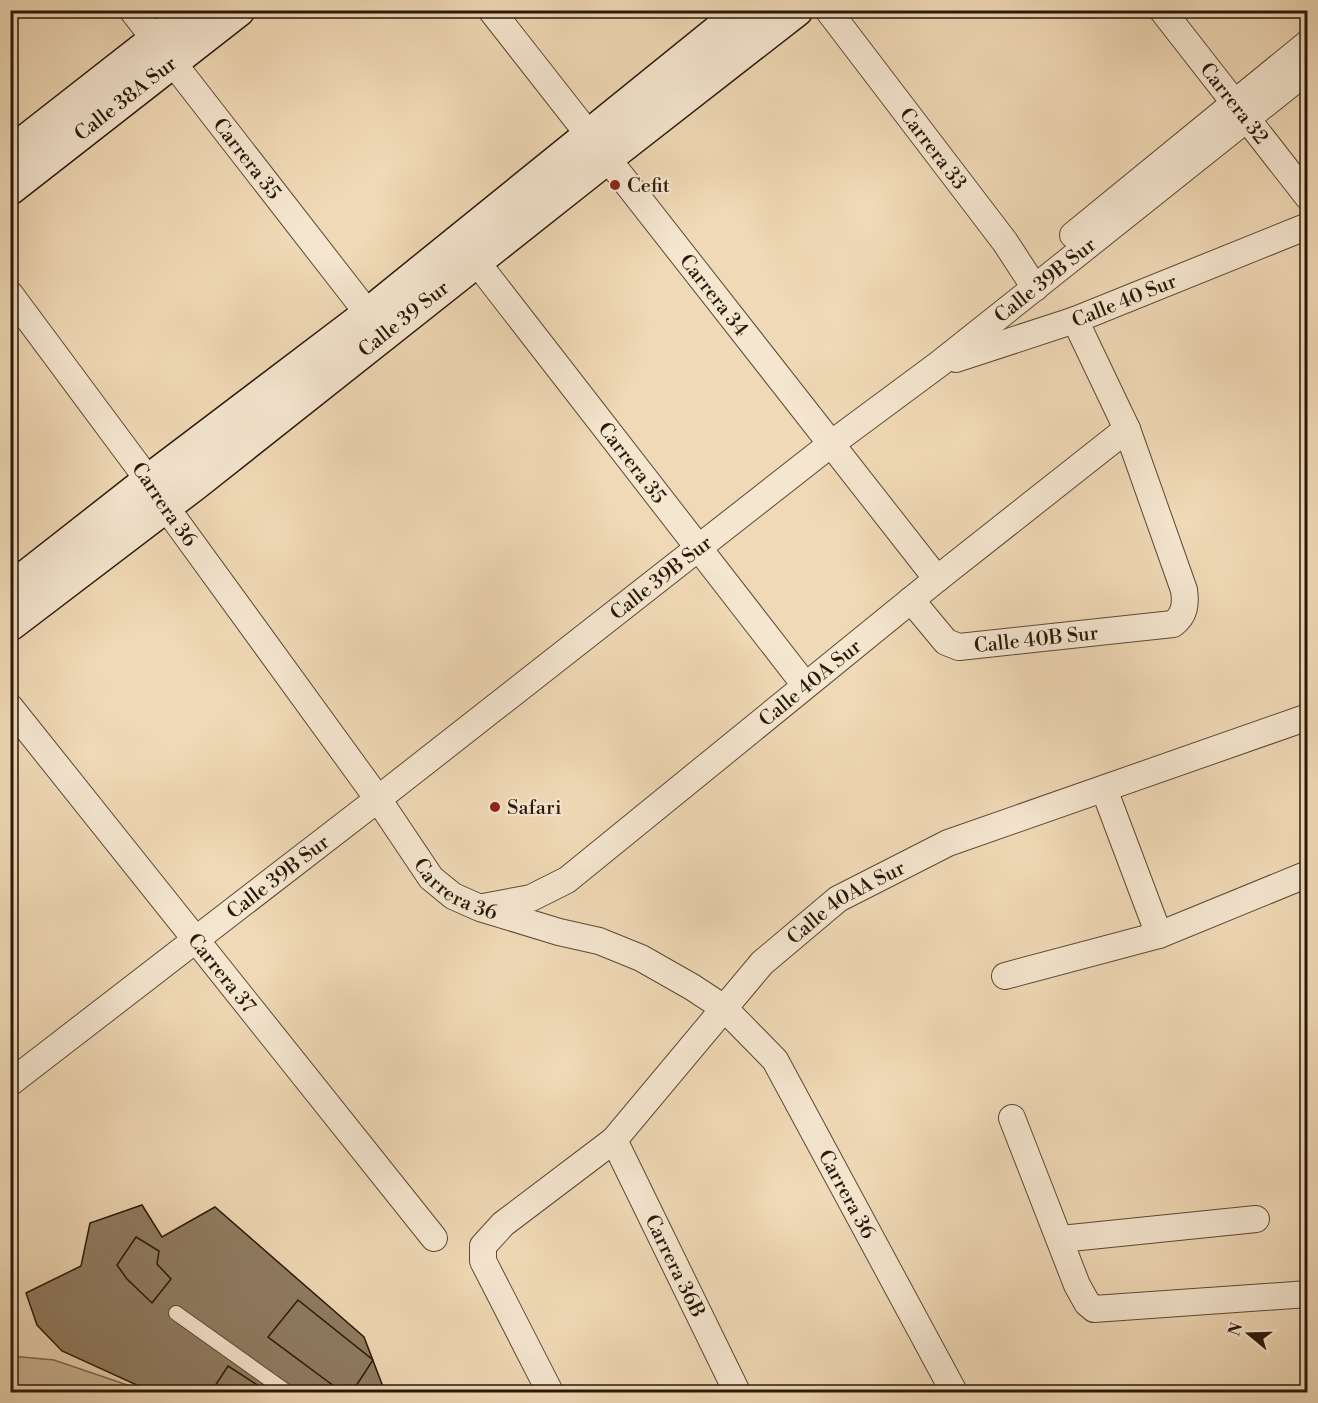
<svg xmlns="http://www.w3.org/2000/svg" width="1318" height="1403" font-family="'Libre Bodoni',serif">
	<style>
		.green { fill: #ceb899; stroke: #7c6851; stroke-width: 1.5 }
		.building { fill: #907d63; stroke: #291909; stroke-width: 1.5 }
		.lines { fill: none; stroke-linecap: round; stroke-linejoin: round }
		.lane-casing { stroke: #5b4934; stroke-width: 16 }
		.street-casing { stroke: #5b4934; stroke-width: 28 }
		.secondary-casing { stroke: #291909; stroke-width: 36 }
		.lane { stroke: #f5e6d0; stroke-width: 14 }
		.street { stroke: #f5e6d0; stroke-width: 26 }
		.secondary { stroke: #f5e6d0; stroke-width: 33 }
		.poi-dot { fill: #8f2418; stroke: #f5e6d0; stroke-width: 2 }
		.labels { text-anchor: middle; stroke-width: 4.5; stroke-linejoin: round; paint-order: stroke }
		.street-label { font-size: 20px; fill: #291909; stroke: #f5e6d0 }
		.poi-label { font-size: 20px; fill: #291909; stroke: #f5e6d0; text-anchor: start }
	</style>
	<rect width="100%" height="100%" fill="#f0d9b6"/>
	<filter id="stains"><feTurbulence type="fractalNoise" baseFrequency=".00333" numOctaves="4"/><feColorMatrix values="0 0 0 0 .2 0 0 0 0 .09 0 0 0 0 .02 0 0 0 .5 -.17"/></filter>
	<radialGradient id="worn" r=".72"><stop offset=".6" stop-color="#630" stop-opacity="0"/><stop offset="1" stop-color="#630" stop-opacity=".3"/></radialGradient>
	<!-- green -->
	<path class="green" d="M11 1356 54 1360 148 1392H11Z"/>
	<!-- building -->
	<path class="building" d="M142 1205 162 1237 215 1207 364 1337 385 1392H152L62 1351 37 1325 26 1293 81 1266 90 1223Z
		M136 1237 159 1251 157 1264 171 1279 152 1303 127 1279 117 1265Z
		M298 1300 373 1360 352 1392H342L268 1337Z
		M228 1366 268 1392H211Z"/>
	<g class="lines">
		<!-- lane casing -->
		<g class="lane-casing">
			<path id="lane" d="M176 1313 287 1392"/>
		</g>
		<!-- street casing -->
		<g class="street-casing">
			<g id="street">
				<path id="s1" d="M132 10 380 329"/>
				<path id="s2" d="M491 10 937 579"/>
				<path id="s3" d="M828 10 1005 242 1035 288"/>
				<path id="s4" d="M1162 10 1308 197"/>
				<path d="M1073 235 1308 43"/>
				<path id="s5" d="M465 247 805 685"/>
				<path id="s6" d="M10 294 149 481 165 506 378 799 431 878 453 896 480 908 559 932 599 941 641 958 692 987 724 1008 775 1060 954 1392"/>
				<path id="s7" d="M956 359 1075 320 1308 226"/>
				<path id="s8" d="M911 600 946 642 959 647 1173 624C1185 615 1186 604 1184 590L1127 429 1075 320"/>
				<path id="s9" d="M10 707 434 1238"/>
				<path id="s10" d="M483 907 531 898 567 880 937 579 1127 429"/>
				<path d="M1159 935 1308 874"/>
				<path d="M1005 976 1159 935 1104 789"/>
				<path id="s11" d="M10 1083 378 799 831 444 939 364 1308 70"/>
				<path d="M1012 1118 1077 1285 1087 1303 1094 1309 1308 1294"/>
				<path id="s12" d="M614 1140 737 1392"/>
				<path d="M1061 1239 1256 1219"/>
				<path id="s13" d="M550 1392 483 1261V1246L503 1224 614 1140 762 963 838 899 948 843 1308 717"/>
			</g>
		</g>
		<!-- secondary casing -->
		<g class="secondary-casing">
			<g id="secondary">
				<path d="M10 154 194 10"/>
				<path id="s14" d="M10 188 238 10"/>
				<path d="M10 590 149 481 368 315 745 10"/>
				<path id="s15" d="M10 624 194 484 592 169 796 10"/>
			</g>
		</g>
		<!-- lane -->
		<use href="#lane" class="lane"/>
		<!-- street -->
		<use href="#street" class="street"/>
		<!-- secondary -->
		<use href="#secondary" class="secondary"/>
	</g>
	<!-- markers -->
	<g class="poi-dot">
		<circle cx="615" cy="185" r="6"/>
		<circle cx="495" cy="807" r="6"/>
	</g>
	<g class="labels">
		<!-- street labels -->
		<g class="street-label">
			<text dy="7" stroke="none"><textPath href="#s14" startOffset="146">Calle 38A Sur</textPath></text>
			<text dy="7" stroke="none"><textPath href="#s4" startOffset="118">Carrera 32</textPath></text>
			<text dy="7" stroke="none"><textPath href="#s3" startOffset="174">Carrera 33</textPath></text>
			<text dy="7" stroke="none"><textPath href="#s1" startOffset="188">Carrera 35</textPath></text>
			<text dy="7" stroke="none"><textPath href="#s11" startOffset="1310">Calle 39B Sur</textPath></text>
			<text dy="7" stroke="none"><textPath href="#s2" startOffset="362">Carrera 34</textPath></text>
			<text dy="7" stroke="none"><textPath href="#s7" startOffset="178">Calle 40 Sur</textPath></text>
			<text dy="7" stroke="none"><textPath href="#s15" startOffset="498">Calle 39 Sur</textPath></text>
			<text dy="7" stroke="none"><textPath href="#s5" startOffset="273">Carrera 35</textPath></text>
			<text dy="7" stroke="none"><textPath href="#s6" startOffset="261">Carrera 36</textPath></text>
			<text dy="7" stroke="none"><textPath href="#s11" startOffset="824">Calle 39B Sur</textPath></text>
			<text dy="7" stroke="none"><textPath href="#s8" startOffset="146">Calle 40B Sur</textPath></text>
			<text dy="7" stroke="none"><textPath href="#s10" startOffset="402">Calle 40A Sur</textPath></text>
			<text dy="7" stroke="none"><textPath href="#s11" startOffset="338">Calle 39B Sur</textPath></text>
			<text dy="7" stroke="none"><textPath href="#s6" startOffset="747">Carrera 36</textPath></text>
			<text dy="7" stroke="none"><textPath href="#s13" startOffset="666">Calle 40AA Sur</textPath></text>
			<text dy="7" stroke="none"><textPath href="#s9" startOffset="340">Carrera 37</textPath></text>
			<text dy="7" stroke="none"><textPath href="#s6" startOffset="1269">Carrera 36</textPath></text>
			<text dy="7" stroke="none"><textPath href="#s12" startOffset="140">Carrera 36B</textPath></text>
		</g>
		<!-- poi labels -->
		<g class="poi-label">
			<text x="627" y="192">Cefit</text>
			<text x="507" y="814">Safari</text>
		</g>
	</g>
	<!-- margin -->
	<rect width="1318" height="1403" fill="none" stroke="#f0d9b6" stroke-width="36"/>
	<rect x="12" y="12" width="1294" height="1379" fill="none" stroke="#291909" stroke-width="3"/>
	<rect x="18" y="18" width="1282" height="1367" fill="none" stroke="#291909" stroke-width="1.5"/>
	<!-- north arrow -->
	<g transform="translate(1249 1334) rotate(289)" stroke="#f5e6d0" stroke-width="4.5" paint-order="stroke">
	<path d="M0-4.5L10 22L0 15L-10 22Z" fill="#291909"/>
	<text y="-9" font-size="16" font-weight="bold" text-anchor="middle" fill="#291909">N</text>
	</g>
	<rect width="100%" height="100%" filter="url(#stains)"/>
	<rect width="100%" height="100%" fill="url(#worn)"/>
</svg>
